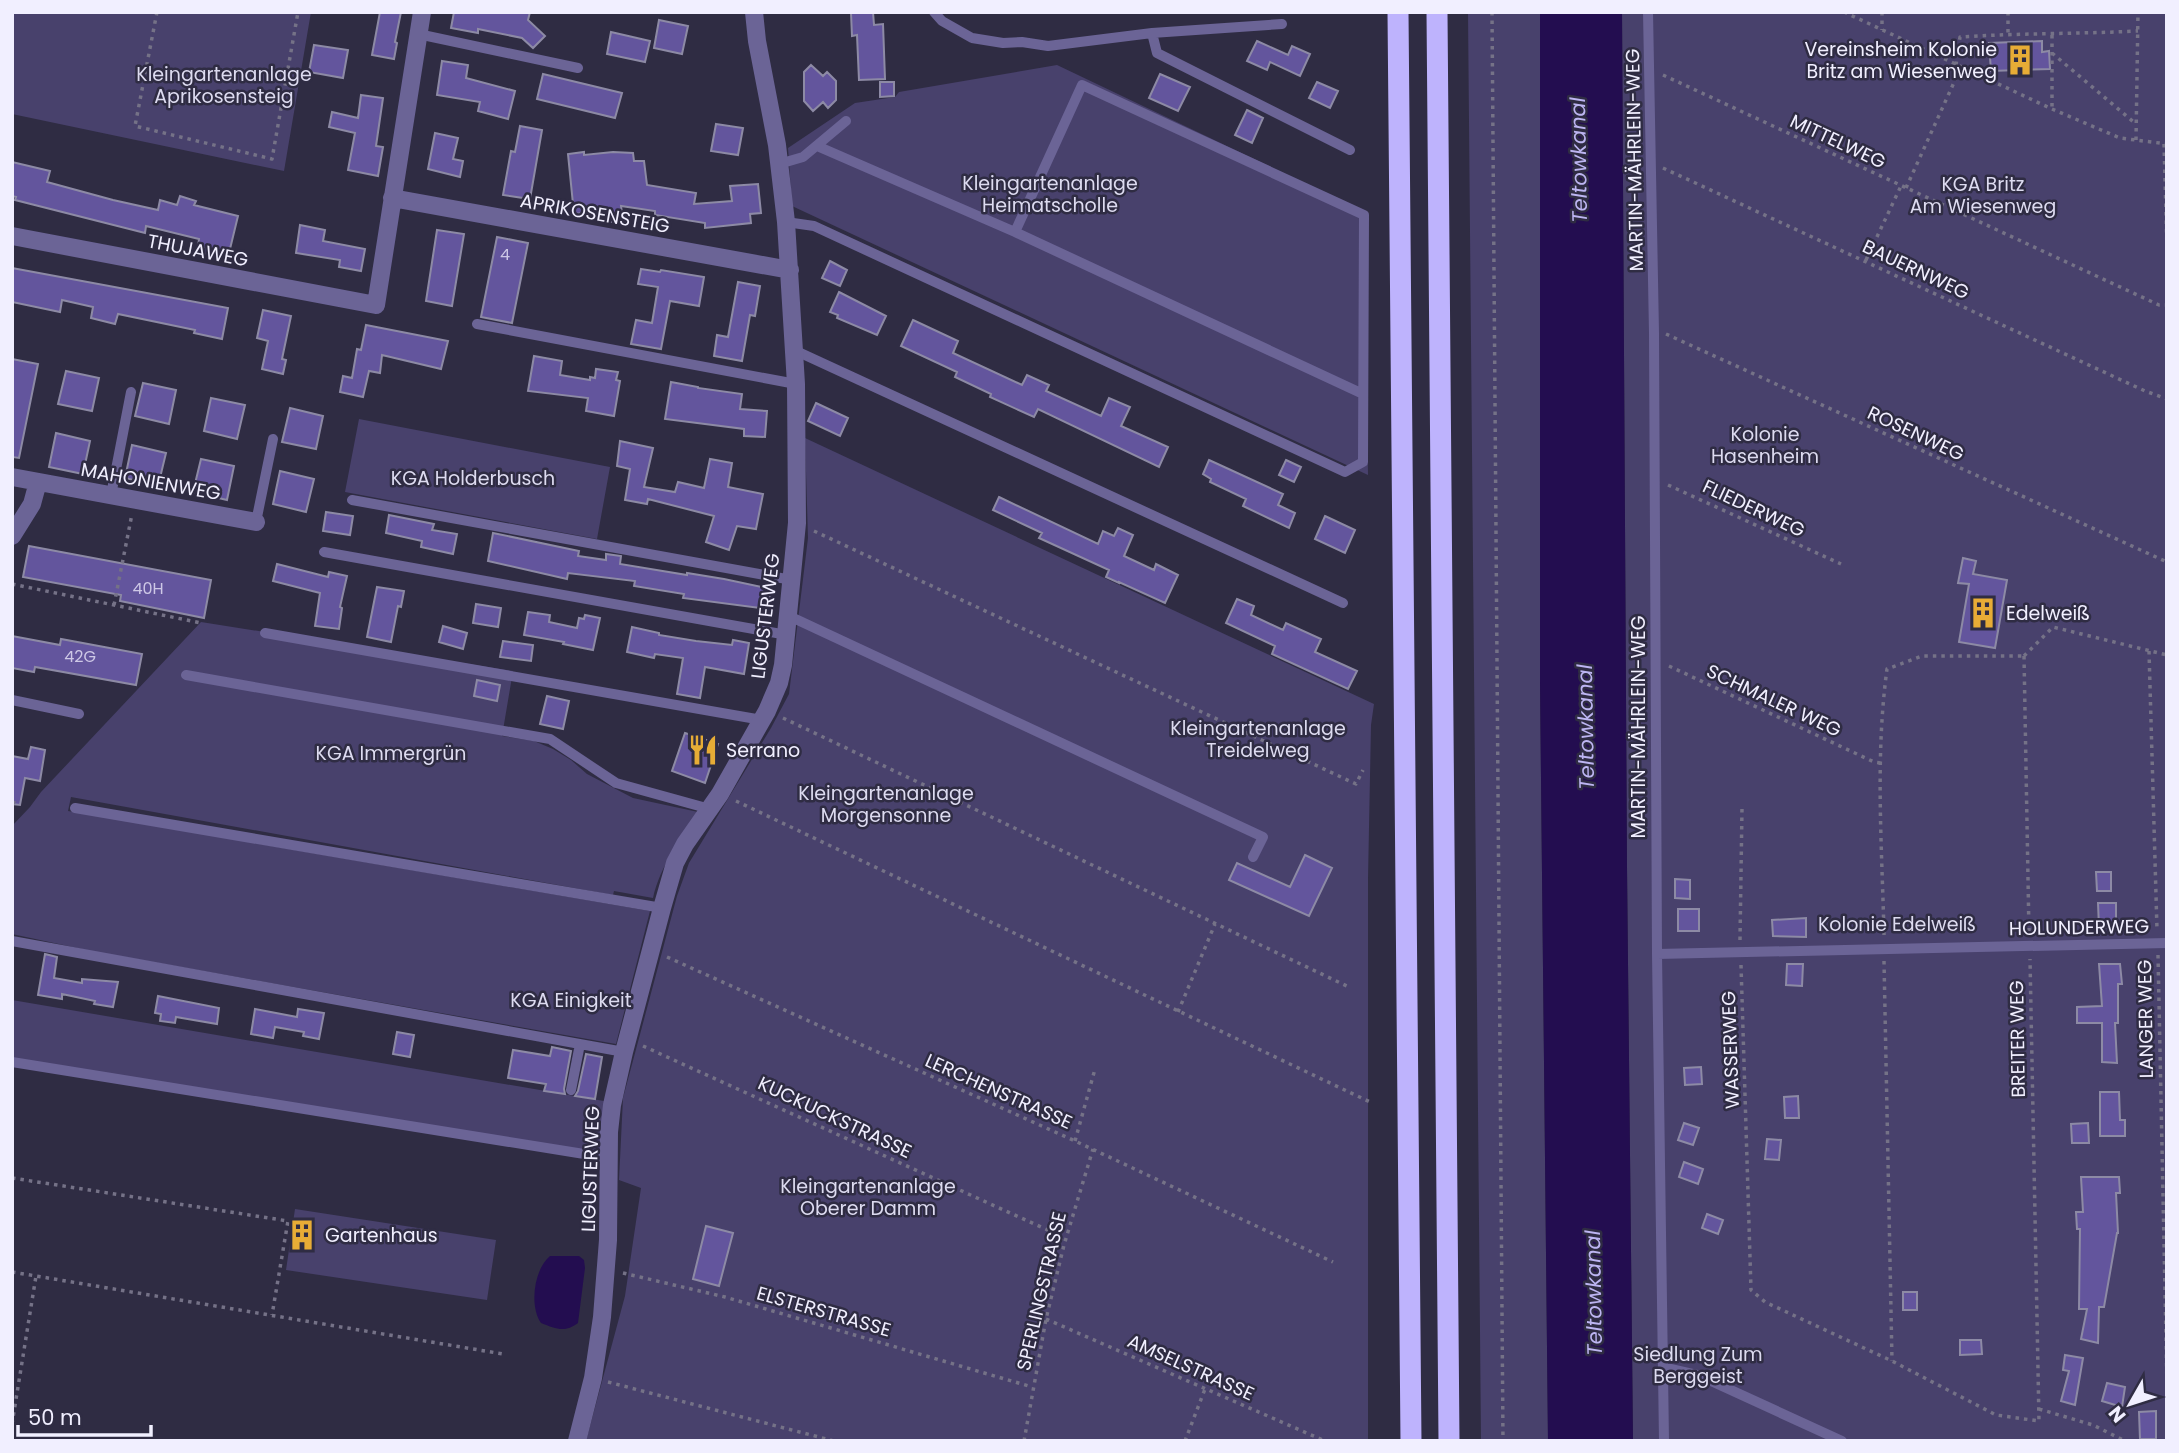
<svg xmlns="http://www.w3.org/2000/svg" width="2179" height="1453" font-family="Poppins,sans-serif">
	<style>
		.green { fill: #48416c }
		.water { fill: #230d50 }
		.building { fill: #63559d; stroke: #8d8aa5; stroke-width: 2 }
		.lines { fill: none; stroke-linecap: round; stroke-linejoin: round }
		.path { stroke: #757287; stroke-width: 3.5; stroke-dasharray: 3.5 5; stroke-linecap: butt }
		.lane { stroke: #6b6496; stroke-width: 10 }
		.street { stroke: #6b6496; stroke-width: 18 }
		.highway { stroke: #beb3fd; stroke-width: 21 }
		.labels { text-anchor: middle; stroke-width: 5; stroke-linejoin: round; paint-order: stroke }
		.number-label { font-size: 16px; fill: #cec8e6 }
		.poi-label { font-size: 19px; fill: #f1efff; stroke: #2f2c43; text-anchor: start }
		.park-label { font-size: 19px; fill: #dddbf0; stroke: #2f2c43 }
		.street-label { font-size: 19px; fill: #f1efff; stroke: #2f2c43 }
		.water-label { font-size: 21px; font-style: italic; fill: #bdb5f2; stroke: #2f2c43 }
	</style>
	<rect width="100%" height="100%" fill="#2f2c43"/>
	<!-- green -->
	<path class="green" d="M12 12H311L284 171 12 114Z
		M1468 12H1540V682L1548 1441H1481Z
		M1622 12H2167V1441H1633L1627 868Z
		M1057 65 1365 212 1368 475 792 206 788 148 855 103 895 97 899 92Z
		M359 419 610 467 597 539 345 492Z
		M805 438 1374 704 1371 725 1368 879V1441H586L625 1296 641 1188 619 1180 623 1098 677 896 689 863 771 728 789 694 808 538Z
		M201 622 513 671 502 736 534 741 553 749 571 760 587 774 633 798 698 812C681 839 660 866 653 898L614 891 613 895 71 797 68 811 650 911 616 1044 96 952 12 934V826L30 807 41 792Z
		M12 1000 604 1101 600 1154 12 1059Z
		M295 1209 496 1240 487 1300 286 1270Z"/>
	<!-- water -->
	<path class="water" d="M1540 12H1622L1627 868 1633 1441H1548L1540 682Z
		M550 1256H579L584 1260 585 1268 578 1323C565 1333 556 1329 541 1323 529 1306 534 1269 550 1256Z"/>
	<!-- building -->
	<path class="building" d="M380 12H401L395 42 397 43 394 59 372 55Z
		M454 12H530L528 20 545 36 533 48 522 38 478 29V33L451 28Z
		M873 12 874 25 883 24 885 79 859 80 857 35 852 36 851 13Z
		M659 20 688 26 682 54 654 48Z
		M611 32 650 41 645 62 607 54Z
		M1257 41 1288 55 1292 46 1310 54 1300 76 1270 62 1267 70 1247 61Z
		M2042 41V52L2049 51 2050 69 1991 71 1989 43Z
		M314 45 348 50 343 78 309 72Z
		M442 61 468 65 466 78 515 91 508 119 478 111 480 102 437 95Z
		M811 65 823 76 827 72 836 81V100L828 108 823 102 813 111 804 101V72Z
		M543 74 622 93 615 118 537 99Z
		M1160 74 1190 87 1178 111 1149 98Z
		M880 82H894V96L880 97Z
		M1317 82 1338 91 1330 108 1309 98Z
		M361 95 383 98 376 146 383 147 378 176 348 170 355 133 329 127 332 112 358 118Z
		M1247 110 1263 118 1252 143 1235 135Z
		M716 124 743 128 738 155 711 151Z
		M520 126 542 130 530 199 503 195 511 151 515 152Z
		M435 133 458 138 453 159 463 161 460 177 428 169Z
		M584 152V155L613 152 633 153 634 161H644L647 185 696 193 694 204 732 201 730 186 758 184 761 213 750 214 751 223 705 228V223L655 215V211L621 206 623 221 608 222 607 211 574 214 568 154Z
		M12 162 50 171 47 182 113 200 158 210 160 200 177 205 180 196 196 201 194 205 238 216 229 253 223 252 221 258 203 253 204 248 198 247 199 239 146 226 145 233 15 200 16 197 12 196Z
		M300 225 325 230 323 241 365 249 361 271 339 267 340 260 296 253Z
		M437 230 464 234 452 306 426 301Z
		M497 237 528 243 512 323 481 317Z
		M830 261 847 270 840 286 822 278Z
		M12 268 228 308 222 339 194 333 195 330 118 314 115 324 91 318 93 307 62 300 60 312 12 302Z
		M641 269 660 272 661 270 704 277 699 306 670 301 661 349 631 344 636 320 652 323 658 287 638 284Z
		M738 282 760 286 755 316 750 315 742 361 714 356 717 335 728 337Z
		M839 292 886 316 877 335 837 318 838 315 830 312Z
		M263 310 291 316 282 359 286 360 283 374 262 369 268 341 257 338Z
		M913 320 958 341 953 353 1022 385 1027 375 1049 385 1046 391 1101 416 1109 398 1130 407 1121 426 1168 447 1159 467 1038 409 1034 417 990 397 991 394 955 377 957 372 901 346Z
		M366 325 448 341 441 369 382 355 380 373 369 371 363 397 340 392 343 376 352 378 357 349 361 350Z
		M534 356 562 361 560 375 590 380V377L595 378 596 369 618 372 616 380 620 381 614 416 586 411 588 398 528 391Z
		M12 359 38 364 19 458 12 457Z
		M66 371 99 378 92 411 58 404Z
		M671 382 698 387V388L742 394 740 409 767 411 765 437 744 436V429L665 419Z
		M143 383 176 390 169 424 135 416Z
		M211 398 245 405 237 439 204 431Z
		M816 403 848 418 840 436 808 421Z
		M290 408 323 416 316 449 282 442Z
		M56 433 90 441 83 474 49 467Z
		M620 441 653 448 644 487 675 492 678 482 704 488 710 459 732 463 728 487 763 494 756 529 737 526 729 550 706 542 714 516 648 499 647 504 625 500 630 469 617 466Z
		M132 445 166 453 158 486 125 478Z
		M201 459 234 466 227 500 193 492Z
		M1209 460 1283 494 1278 505 1295 513 1289 528 1243 506 1246 499 1210 482 1211 479 1203 474Z
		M1286 460 1301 467 1294 482 1279 475Z
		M280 471 314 479 306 512 273 504Z
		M999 497 1098 544 1103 531 1114 536 1118 528 1133 535 1124 556 1154 570 1156 564 1178 575 1165 603 1119 582V583L1106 577 1109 570 1039 538 1042 533 993 510Z
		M326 512 353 516 350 535 323 531Z
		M389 515 434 524 432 530 457 534 453 554 421 547 422 541 386 533Z
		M1325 516 1355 530 1345 553 1315 539Z
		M493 533 579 551 578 556 606 560V554L621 556 620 564 687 575V573L724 579 771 589 767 609 683 598 684 594 634 586 635 581 568 573 567 579 488 561Z
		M29 546 211 580 204 618 120 601 121 595 23 577Z
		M1963 558 1976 561 1973 574 2007 580 1995 648 1959 642 1969 584 1958 583Z
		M277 564 328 577 329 572 347 576 340 607 342 608 339 629 315 626 320 593 273 581Z
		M377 587 404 591 401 607 398 606 391 642 367 637Z
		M1237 599 1254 606 1251 615 1283 630 1286 623 1321 639 1315 652 1357 671 1348 689 1272 654 1275 646 1226 623Z
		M476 604 501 608 498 627 473 623Z
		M528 612 550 615 549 622 577 628 579 618 584 619 585 615 600 618 593 650 563 644 564 642 524 635Z
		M443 626 467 633 463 649 439 642Z
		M632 627 659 633V635L696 641 732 645 733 640 749 643 744 674 705 667 700 698 677 694 683 658 655 654 654 658 627 652Z
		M12 636 60 645 61 639 142 654 136 685 35 667 34 672 12 668Z
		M503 641 533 645 531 661 500 657Z
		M477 680 500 685 497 701 474 696Z
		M547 696 569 701 563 729 540 724Z
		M685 733 718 744 705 783 672 771Z
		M31 747 45 750 40 781 25 778 20 805 12 804V756L28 759Z
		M1305 855 1332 868 1309 916 1229 880 1237 863 1290 887Z
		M2096 872H2111V891H2097Z
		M1675 879 1690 880V899L1675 898Z
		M2098 903H2116V928H2099Z
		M1678 909H1699V931H1678Z
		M1806 918V937L1773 936 1772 920Z
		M45 954 57 957 54 978 82 983V979L118 982 113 1007 94 1004 95 1001 62 994V999L38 995Z
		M1787 964H1803L1802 986 1786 985Z
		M2099 964H2120L2122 984H2118V1023H2115L2117 1063 2102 1062V1023H2077V1007L2102 1006Z
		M158 996 219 1008 217 1024 176 1017 175 1023 160 1021 161 1014 155 1013Z
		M255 1009 297 1017 298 1009 324 1013 319 1039 303 1036 304 1032 275 1027 273 1038 251 1034Z
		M397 1032 414 1035 410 1057 393 1054Z
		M552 1047 571 1051 564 1089 565 1094 544 1091 546 1084 508 1078 513 1050 550 1056Z
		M586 1054 602 1057 595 1099 575 1096 578 1091Z
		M1701 1067 1702 1084 1685 1085 1684 1068Z
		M2100 1092H2119L2120 1120H2125V1136H2100Z
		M1798 1096 1799 1118H1785L1784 1097Z
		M1684 1123 1699 1128 1693 1145 1678 1140Z
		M2088 1123 2089 1143H2072L2071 1124Z
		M1767 1139 1781 1140 1779 1160 1765 1159Z
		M1684 1162 1703 1169 1698 1184 1679 1177Z
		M2081 1177H2119L2120 1193H2116L2118 1233H2117L2104 1307H2099L2098 1343 2081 1339 2087 1309H2079L2080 1229H2077L2076 1212H2083Z
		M1707 1214 1723 1220 1718 1234 1702 1228Z
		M706 1226 733 1233 719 1286 693 1279Z
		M1903 1292H1917V1310H1903Z
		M1960 1340H1981L1982 1354 1960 1355Z
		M2065 1355 2083 1358 2075 1405 2061 1401 2069 1371 2063 1370Z
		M2107 1383 2125 1387 2122 1407 2102 1401Z
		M2156 1411V1439H2140L2139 1412Z"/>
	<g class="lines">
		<!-- path -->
		<path class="path" d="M157 12 135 126 272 159 298 12
			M1492 12 1503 1441
			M1844 12 2052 109 2120 138 2167 144
			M1882 12V30
			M2008 12V34
			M2052 35V109
			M2052 53 2136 124
			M1956 65 1960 37C2019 33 2079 34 2138 31
			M1663 75 2159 305H2167
			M2136 140 2138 12
			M2164 144 2167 249
			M1663 168 2145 391 2167 399
			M1906 188 1961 67
			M1866 260 1901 186
			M1666 334 2167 562
			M1668 485 1841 564
			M814 531 1356 784 1363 770
			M12 584 201 623
			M114 605 132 514
			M2149 651 2157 930
			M2024 656 2029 934
			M2024 656 2053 627 2167 655
			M1669 666 1874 762 1881 763
			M783 718 1351 988
			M736 801 1370 1102
			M12 802 16 803
			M1884 935C1882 847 1875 757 1887 669L1922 656H2024
			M1740 940 1742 808
			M2158 955 2167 1387
			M667 957 1075 1141 1333 1262
			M1884 961 1892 1361
			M1741 965 1751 1290 1765 1302 1892 1361 1996 1415 2039 1421 2030 959
			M1178 1012 1215 924
			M643 1046 1052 1232 1061 1239 1064 1245
			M1075 1141 1095 1069
			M12 1178 288 1221 272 1315
			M12 1272 503 1354
			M623 1273 725 1297 1032 1387
			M1046 1319 1325 1441
			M608 1382 834 1441
			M2039 1409 2093 1425 2125 1441
			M12 1424 36 1276
			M1024 1441 1046 1319 1064 1245 1093 1149
			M1185 1441 1205 1389"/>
		<!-- lane -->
		<path class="lane" d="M934 12 942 21 972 38 1003 43 1022 42 1048 46 1152 33 1282 24
			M1648 12 1654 333 1657 954 1664 1441
			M1152 33 1157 53 1350 150
			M418 34 578 68
			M817 146 1015 232 1363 394
			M779 164 803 157 846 121
			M786 222 814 226 1345 472 1363 462 1364 215 1082 85 1015 232
			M477 324 796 384
			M794 350 1343 603
			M111 495 131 392
			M352 500 792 580
			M256 522 273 439
			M324 552 787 635
			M789 616 1263 837 1253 857
			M265 633 762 720
			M186 675 550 739 616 783 710 809
			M12 700 79 714
			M75 808 662 908
			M12 941 624 1052
			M1657 954 2167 943
			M12 1062 609 1158
			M571 1090 580 1044
			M1663 1367 1698 1375 1842 1441"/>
		<!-- street -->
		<path class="street" d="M392 198 790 270
			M12 236 376 305 422 12
			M12 477 256 522
			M12 536 32 504 38 482
			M577 1441 593 1378 602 1317 608 1240 609 1132 612 1105 624 1052 662 908 675 863 685 844 720 794 767 711 779 683 783 665 797 523 796 384 786 222 777 145 757 41 754 12"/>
		<!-- highway -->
		<path class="highway" d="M1398 12 1411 1441
			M1437 12 1449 1441"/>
	</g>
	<!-- icons -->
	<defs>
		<g id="building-bare" transform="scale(2.415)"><path d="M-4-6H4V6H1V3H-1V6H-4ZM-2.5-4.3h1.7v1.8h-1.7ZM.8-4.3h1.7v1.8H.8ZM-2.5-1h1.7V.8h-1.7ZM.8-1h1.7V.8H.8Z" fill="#e7ac36" stroke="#2f2c43" stroke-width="2.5" paint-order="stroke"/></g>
		<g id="restaurant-bare" transform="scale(2.415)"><path d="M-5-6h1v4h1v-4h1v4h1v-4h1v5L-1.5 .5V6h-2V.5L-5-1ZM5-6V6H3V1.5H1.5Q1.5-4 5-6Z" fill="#e7ac36" stroke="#2f2c43" stroke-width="2.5" paint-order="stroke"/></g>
	</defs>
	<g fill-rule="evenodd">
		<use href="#building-bare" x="2020" y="60"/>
		<use href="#building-bare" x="1983" y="613"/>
		<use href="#restaurant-bare" x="703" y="750"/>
		<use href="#building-bare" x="302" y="1235"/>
	</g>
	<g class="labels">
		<!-- number labels -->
		<g class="number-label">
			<text x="505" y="260">4</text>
			<text x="148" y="594">40H</text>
			<text x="80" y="662">42G</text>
		</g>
		<!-- poi labels -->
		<g class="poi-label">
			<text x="1997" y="56" text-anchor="end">Vereinsheim Kolonie<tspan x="1997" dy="22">Britz am Wiesenweg</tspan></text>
			<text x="2006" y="620">Edelweiß</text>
			<text x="726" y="757">Serrano</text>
			<text x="325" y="1242">Gartenhaus</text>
		</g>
		<!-- park labels -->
		<g class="park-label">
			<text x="224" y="81">Kleingartenanlage<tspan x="224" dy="22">Aprikosensteig</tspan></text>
			<text x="1050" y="190">Kleingartenanlage<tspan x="1050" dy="22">Heimatscholle</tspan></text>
			<text x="1983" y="191">KGA Britz<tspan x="1983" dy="22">Am Wiesenweg</tspan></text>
			<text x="1765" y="441">Kolonie<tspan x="1765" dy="22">Hasenheim</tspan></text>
			<text x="473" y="485">KGA Holderbusch</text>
			<text x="1258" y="735">Kleingartenanlage<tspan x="1258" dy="22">Treidelweg</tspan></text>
			<text x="391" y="760">KGA Immergrün</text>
			<text x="886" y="800">Kleingartenanlage<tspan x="886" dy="22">Morgensonne</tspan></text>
			<text x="1897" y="931">Kolonie Edelweiß</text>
			<text x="571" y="1007">KGA Einigkeit</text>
			<text x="868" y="1193">Kleingartenanlage<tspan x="868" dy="22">Oberer Damm</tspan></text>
			<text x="1698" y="1361">Siedlung Zum<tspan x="1698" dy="22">Berggeist</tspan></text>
		</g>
		<!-- street labels -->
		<g class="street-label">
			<text transform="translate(1838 141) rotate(25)" y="7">MITTELWEG</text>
			<text transform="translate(1634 160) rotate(-91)" y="7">MARTIN-MÄHRLEIN-WEG</text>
			<text transform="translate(595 213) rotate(10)" y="7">APRIKOSENSTEIG</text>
			<text transform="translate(198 250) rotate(11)" y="7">THUJAWEG</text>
			<text transform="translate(1916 269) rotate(25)" y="7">BAUERNWEG</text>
			<text transform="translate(1916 433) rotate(25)" y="7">ROSENWEG</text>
			<text transform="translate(151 481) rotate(10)" y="7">MAHONIENWEG</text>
			<text transform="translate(1754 508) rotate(25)" y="7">FLIEDERWEG</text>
			<text transform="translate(765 616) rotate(-83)" y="7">LIGUSTERWEG</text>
			<text transform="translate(1774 700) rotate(25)" y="7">SCHMALER WEG</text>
			<text transform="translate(1638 727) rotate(-90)" y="7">MARTIN-MÄHRLEIN-WEG</text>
			<text transform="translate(2079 927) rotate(-1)" y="7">HOLUNDERWEG</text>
			<text transform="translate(2145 1019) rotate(-91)" y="7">LANGER WEG</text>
			<text transform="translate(2017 1039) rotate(-91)" y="7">BREITER WEG</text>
			<text transform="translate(1730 1050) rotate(-92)" y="7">WASSERWEG</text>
			<text transform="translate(999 1091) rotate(24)" y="7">LERCHENSTRASSE</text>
			<text transform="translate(835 1117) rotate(25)" y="7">KUCKUCKSTRASSE</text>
			<text transform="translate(590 1169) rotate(-88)" y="7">LIGUSTERWEG</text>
			<text transform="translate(1041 1291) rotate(-77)" y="7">SPERLINGSTRASSE</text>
			<text transform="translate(824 1311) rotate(16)" y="7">ELSTERSTRASSE</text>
			<text transform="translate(1191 1367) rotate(24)" y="7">AMSELSTRASSE</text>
		</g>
		<!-- water labels -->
		<g class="water-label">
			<text transform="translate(1579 160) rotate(-91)" y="7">Teltowkanal</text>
			<text transform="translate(1586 727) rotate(-91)" y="7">Teltowkanal</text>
			<text transform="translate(1594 1293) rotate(-91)" y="7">Teltowkanal</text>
		</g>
	</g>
	<!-- border -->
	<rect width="2179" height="1453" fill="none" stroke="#f1efff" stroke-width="28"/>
	<!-- north arrow -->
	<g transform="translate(2130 1404) rotate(231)" stroke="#2f2c43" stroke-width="5" paint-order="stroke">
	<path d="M0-5L12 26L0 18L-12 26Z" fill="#f1efff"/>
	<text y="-10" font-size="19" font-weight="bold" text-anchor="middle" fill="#f1efff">N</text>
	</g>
	<!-- scale -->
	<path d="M18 1425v10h133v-10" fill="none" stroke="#f1efff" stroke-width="3.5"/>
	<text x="28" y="1425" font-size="21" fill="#f1efff" stroke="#2f2c43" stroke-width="5" paint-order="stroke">50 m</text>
</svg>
